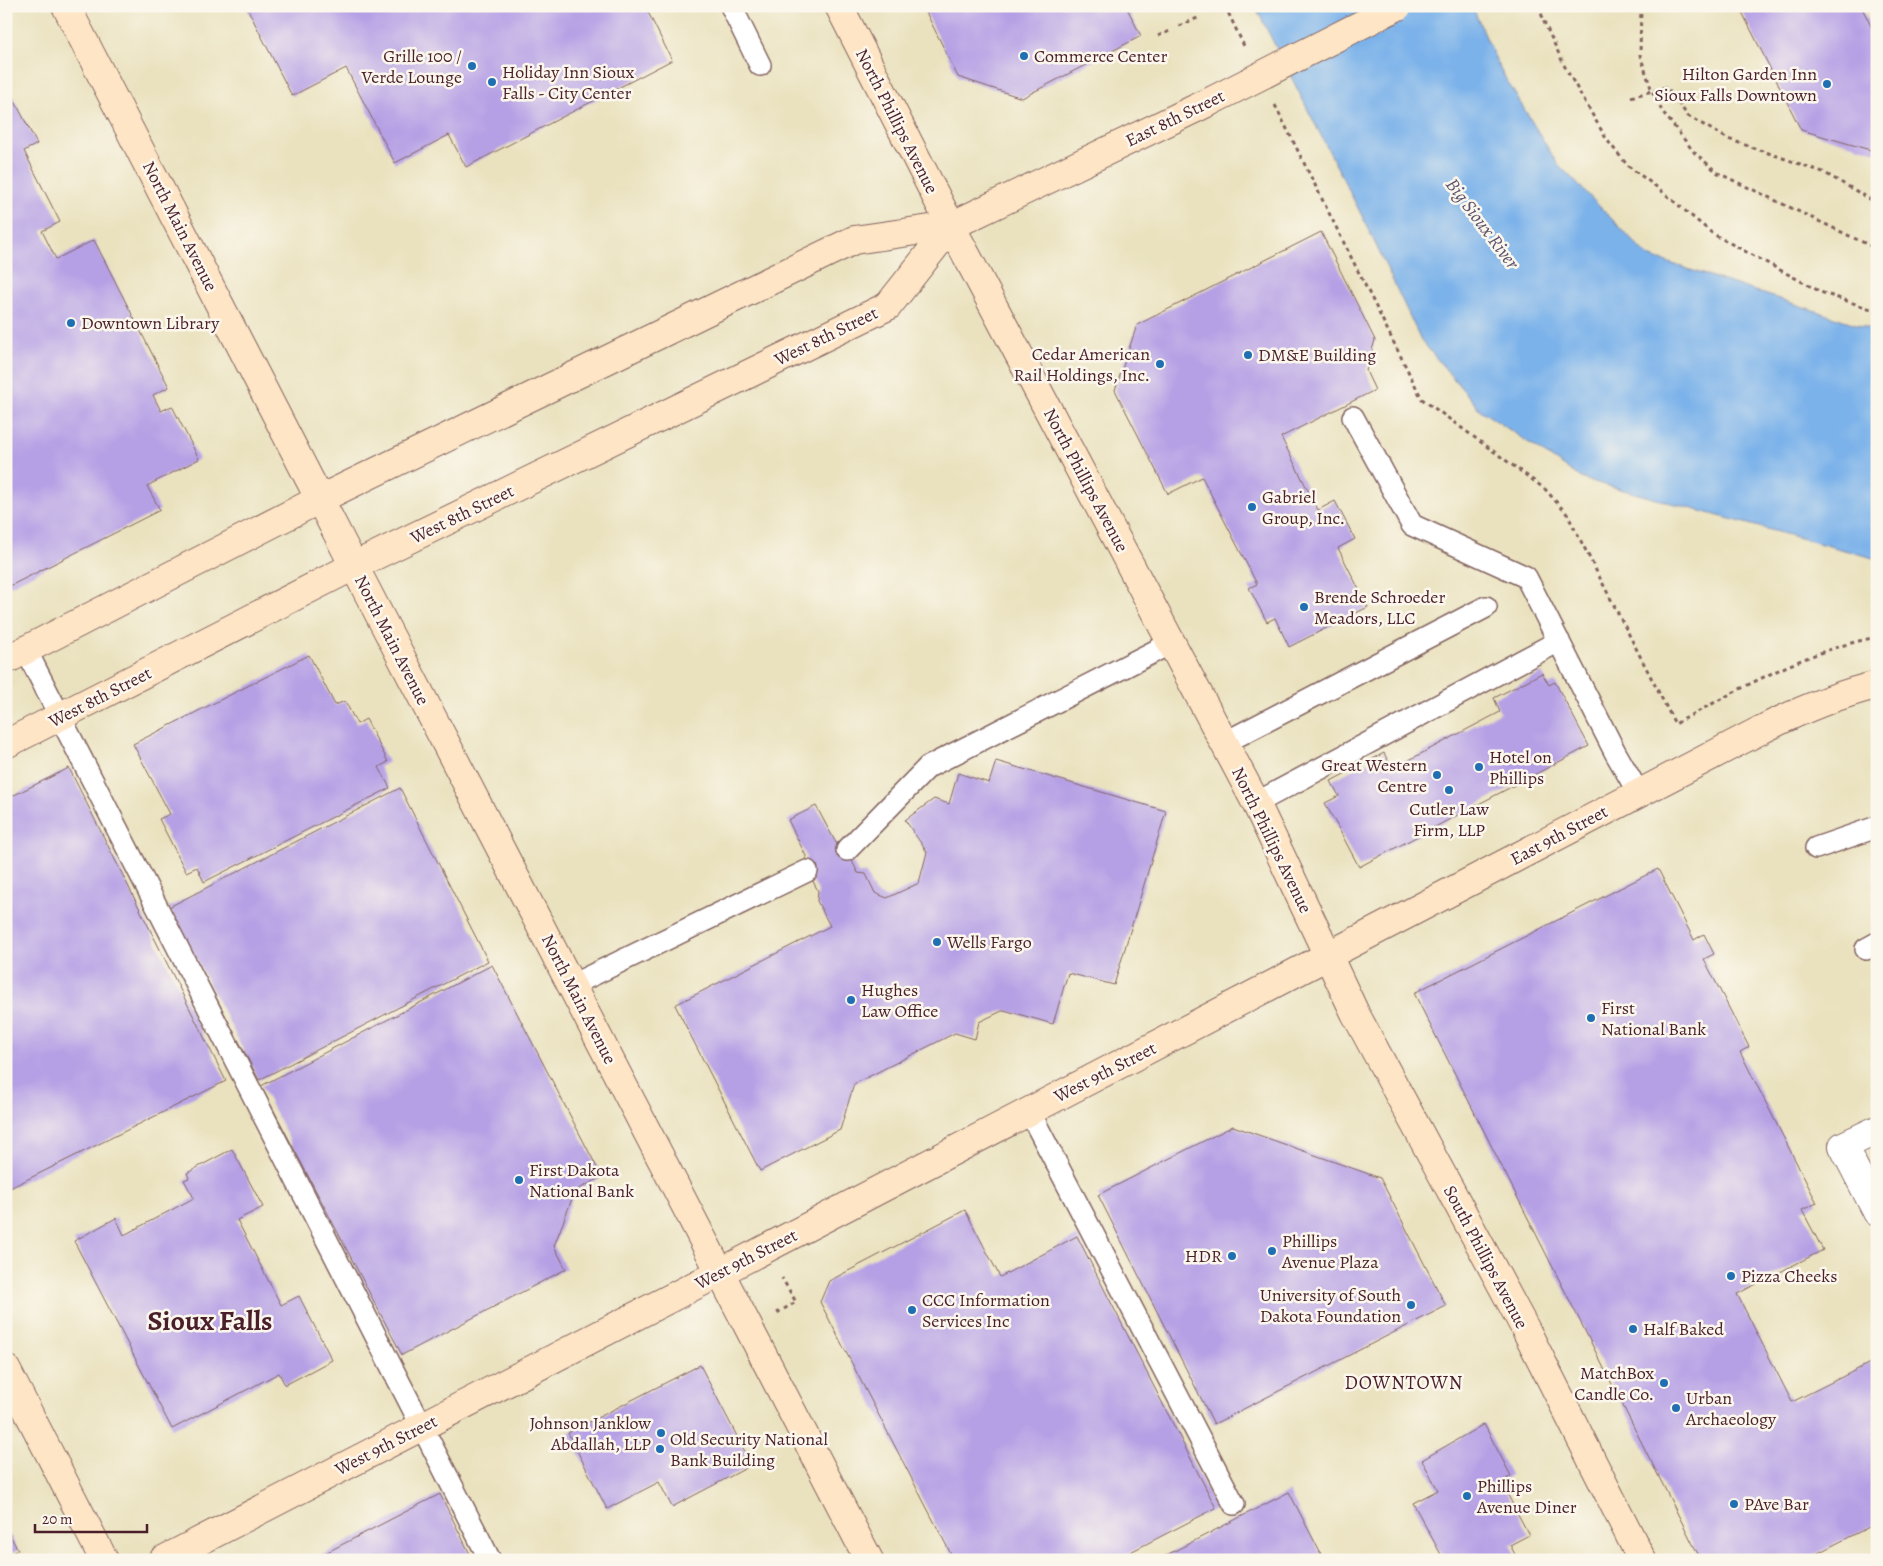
<svg xmlns="http://www.w3.org/2000/svg" width="1883" height="1566" font-family="Alegreya,serif">
	<style>
		.water { fill: #7cb2ea; stroke: #63688a }
		.building { fill: #b6a0e5 }
		.lines { fill: none; stroke-linecap: round; stroke-linejoin: round }
		.lane-casing { stroke: #82635f; stroke-width: 24 }
		.street-casing { stroke: #82635f; stroke-width: 30 }
		.secondary-casing { stroke: #82635f; stroke-width: 30 }
		.path { stroke: #82635f; stroke-width: 3; stroke-dasharray: 4 4; stroke-linecap: butt }
		.lane { stroke: #fff; stroke-width: 21 }
		.street { stroke: #fff; stroke-width: 28 }
		.secondary { stroke: #fee5c5; stroke-width: 28 }
		.secondary-bridge-casing { stroke: #82635f; stroke-width: 30; stroke-linecap: butt }
		.secondary-bridge { stroke: #fee5c5; stroke-width: 28 }
		.poi-dot { fill: #1f6fb2; stroke: #fbf7ec; stroke-width: 2 }
		.labels { text-anchor: middle; stroke-width: 5; stroke-linejoin: round; paint-order: stroke }
		.poi-label { font-size: 18px; fill: #4a1f2b; stroke: #fbf7ec; text-anchor: start }
		.street-label { font-size: 18px; fill: #4a1f2b; stroke: #fbf7ec }
		.water-label { font-size: 19px; font-style: italic; fill: #5c526e; stroke: #fbf7ec }
		.neighbourhood-label { font-size: 19px; letter-spacing: 1px; fill: #4a1f2b; stroke: #fbf7ec }
		.town-label { font-size: 28px; font-weight: bold; fill: #4a1f2b; stroke: #fbf7ec }
	</style>
	<rect width="100%" height="100%" fill="#fbf7ec"/>
	<filter id="ink" filterUnits="userSpaceOnUse"><feTurbulence type="fractalNoise" baseFrequency=".02" numOctaves="2"/><feDisplacementMap in="SourceGraphic" scale="10" xChannelSelector="R" yChannelSelector="G"/><feConvolveMatrix kernelMatrix="1 2 1 2 8 2 1 2 1" color-interpolation-filters="sRGB"/></filter>
	<filter id="wash" filterUnits="userSpaceOnUse"><feTurbulence type="fractalNoise" baseFrequency=".0096" numOctaves="4" result="noise"/><feDisplacementMap in="SourceGraphic" scale="20" xChannelSelector="R" yChannelSelector="G"/><feGaussianBlur stdDeviation="1.12" result="paint"/><feColorMatrix in="noise" values="0 0 0 0 0 0 0 0 0 0 0 0 0 0 0 0 0 1.4 0 .05"/><feComposite in="paint" operator="in"/></filter>
	<g filter="url(#wash)">
		<rect width="100%" height="100%" fill="#eae2bf"/>
		<!-- water -->
		<path class="water" d="M1255 6H1472L1501 71 1557 163 1648 256 1877 331V559L1583 479 1480 410 1421 340 1363 218Z"/>
		<g id="blocks">
			<!-- building -->
			<path class="building" d="M246 6H645L672 60 466 167 449 135 395 163 346 68 292 96Z
				M923 6H1126L1141 36 1022 98 958 77Z
				M1739 6H1861L1877 38V152L1801 130Z
				M6 84 37 144 24 151 60 222 42 231 56 259 94 240 169 387 153 395 161 411 172 406 199 459 147 486 160 510 6 588Z
				M1321 232 1375 340 1366 371 1375 390 1281 437 1318 510 1335 501 1355 539 1338 548 1368 607 1289 647 1275 618 1267 622 1249 588 1257 584 1202 477 1168 494 1115 390 1137 325Z
				M309 655 335 705 345 701 357 724 366 719 388 762 379 767 390 788 204 882 197 867 186 872 159 819 170 814 133 744Z
				M1542 673 1549 685 1555 682 1589 746 1359 867 1325 803 1339 796 1331 781 1384 753 1392 769 1500 712 1494 698Z
				M996 761 1166 811 1114 985 1068 973 1053 1024 1004 1010 979 1022 975 1039 955 1033 854 1084 840 1130 760 1171 675 1005 830 926 817 901 818 891 805 866 806 856 788 820 816 806 836 843 844 845 858 873 866 874 875 893 887 898 919 883 927 852 905 820 934 799 949 804 958 773 989 783Z
				M69 768 226 1081 6 1190V799Z
				M400 788 488 961 259 1080 169 907Z
				M1658 869 1694 940 1704 934 1714 954 1704 959 1749 1047 1740 1052 1817 1203 1802 1210 1823 1250 1737 1294 1792 1402 1872 1362 1877 1371V1523L1804 1560H1701L1414 993Z
				M492 965 602 1177 575 1191 554 1246 566 1269 402 1355 261 1086Z
				M1233 1126 1380 1178 1446 1306 1214 1424 1098 1195Z
				M232 1149 263 1207 237 1220 281 1305 299 1296 332 1360 285 1385 279 1373 172 1429 74 1241 116 1218 124 1235 194 1198 184 1180 189 1178 187 1173Z
				M965 1210 1000 1277 1077 1236 1216 1508 1115 1560H954L820 1302 829 1281Z
				M700 1365 752 1465 672 1507 659 1482 607 1509 568 1433Z
				M1484 1424 1511 1476 1501 1482 1529 1535 1510 1545 1518 1560H1444L1413 1503 1438 1490 1422 1460Z
				M1289 1492 1324 1560H1157Z
				M440 1494 473 1560H312Z
				M6 1528 18 1550 6 1556Z"/>
		</g>
	</g>
	<g filter="url(#ink)">
		<use href="#blocks" fill-opacity="0" stroke="#82635f" stroke-width="1"/>
		<g class="lines">
			<!-- lane casing -->
			<g class="lane-casing">
				<path id="lane" d="M731 6 760 65
					M1353 417 1412 525 1526 577 1615 752 1639 794
					M26 650 490 1560
					M1224 743 1486 607
					M1256 803 1559 641
					M1816 848 1877 827
					M847 850 928 767 1171 643
					M1866 949 1877 943
					M572 985 807 871
					M1029 1111 1234 1504"/>
			</g>
			<!-- street casing -->
			<g class="street-casing">
				<path id="street" d="M1877 1130 1843 1146 1877 1212"/>
			</g>
			<!-- secondary casing -->
			<g class="secondary-casing">
				<path id="secondary" d="M66 6 354 566 869 1560
					M839 6 951 226 1256 803 1355 1013 1527 1332 1642 1560
					M6 660 320 499 854 240 951 226 1211 101
					M6 744 354 566 888 306 951 226
					M6 1369 104 1560
					M163 1560 721 1272 1757 732C1796 712 1835 695 1877 685"/>
			</g>
			<!-- path -->
			<path class="path" d="M1225 6 1244 46
				M1539 6 1544 22 1566 69 1607 140 1628 166 1658 188 1713 234 1823 293 1877 311
				M1641 6 1640 55 1652 91 1662 111 1694 152 1718 173 1877 249
				M1179 26 1200 17
				M1158 36 1170 31
				M1631 97 1666 87 1688 116 1728 139 1823 172 1877 203
				M1275 105 1422 399 1545 489 1567 514 1675 724C1740 689 1804 651 1877 637
				M777 1313 796 1302 782 1278"/>
			<!-- lane -->
			<use href="#lane" class="lane"/>
			<!-- street -->
			<use href="#street" class="street"/>
			<!-- secondary -->
			<use href="#secondary" class="secondary"/>
			<!-- secondary-bridge casing -->
			<g class="secondary-bridge-casing">
				<path id="secondary-bridge" d="M1211 101 1398 6"/>
			</g>
			<!-- secondary-bridge -->
			<use href="#secondary-bridge" class="secondary-bridge"/>
		</g>
	</g>
	<!-- markers -->
	<g class="poi-dot">
		<circle cx="1024" cy="56" r="5"/>
		<circle cx="472" cy="66" r="5"/>
		<circle cx="492" cy="82" r="5"/>
		<circle cx="1827" cy="84" r="5"/>
		<circle cx="71" cy="323" r="5"/>
		<circle cx="1248" cy="355" r="5"/>
		<circle cx="1160" cy="364" r="5"/>
		<circle cx="1252" cy="507" r="5"/>
		<circle cx="1304" cy="607" r="5"/>
		<circle cx="1479" cy="767" r="5"/>
		<circle cx="1437" cy="775" r="5"/>
		<circle cx="1449" cy="790" r="5"/>
		<circle cx="937" cy="942" r="5"/>
		<circle cx="851" cy="1000" r="5"/>
		<circle cx="1591" cy="1018" r="5"/>
		<circle cx="519" cy="1180" r="5"/>
		<circle cx="1272" cy="1251" r="5"/>
		<circle cx="1232" cy="1256" r="5"/>
		<circle cx="1731" cy="1276" r="5"/>
		<circle cx="1411" cy="1305" r="5"/>
		<circle cx="912" cy="1310" r="5"/>
		<circle cx="1633" cy="1329" r="5"/>
		<circle cx="1664" cy="1383" r="5"/>
		<circle cx="1676" cy="1408" r="5"/>
		<circle cx="661" cy="1433" r="5"/>
		<circle cx="660" cy="1449" r="5"/>
		<circle cx="1467" cy="1496" r="5"/>
		<circle cx="1734" cy="1504" r="5"/>
	</g>
	<g class="labels">
		<!-- poi labels -->
		<g class="poi-label">
			<text x="462" y="62" text-anchor="end">Grille 100 /<tspan x="462" dy="21">Verde Lounge</tspan></text>
			<text x="1034" y="62">Commerce Center</text>
			<text x="502" y="78">Holiday Inn Sioux<tspan x="502" dy="21">Falls - City Center</tspan></text>
			<text x="1817" y="80" text-anchor="end">Hilton Garden Inn<tspan x="1817" dy="21">Sioux Falls Downtown</tspan></text>
			<text x="81" y="329">Downtown Library</text>
			<text x="1150" y="360" text-anchor="end">Cedar American<tspan x="1150" dy="21">Rail Holdings, Inc.</tspan></text>
			<text x="1258" y="361">DM&amp;E Building</text>
			<text x="1262" y="503">Gabriel<tspan x="1262" dy="21">Group, Inc.</tspan></text>
			<text x="1314" y="603">Brende Schroeder<tspan x="1314" dy="21">Meadors, LLC</tspan></text>
			<text x="1489" y="763">Hotel on<tspan x="1489" dy="21">Phillips</tspan></text>
			<text x="1427" y="771" text-anchor="end">Great Western<tspan x="1427" dy="21">Centre</tspan></text>
			<text x="1449" y="815" text-anchor="middle">Cutler Law<tspan x="1449" dy="21">Firm, LLP</tspan></text>
			<text x="947" y="948">Wells Fargo</text>
			<text x="861" y="996">Hughes<tspan x="861" dy="21">Law Office</tspan></text>
			<text x="1601" y="1014">First<tspan x="1601" dy="21">National Bank</tspan></text>
			<text x="529" y="1176">First Dakota<tspan x="529" dy="21">National Bank</tspan></text>
			<text x="1282" y="1247">Phillips<tspan x="1282" dy="21">Avenue Plaza</tspan></text>
			<text x="1222" y="1262" text-anchor="end">HDR</text>
			<text x="1741" y="1282">Pizza Cheeks</text>
			<text x="1401" y="1301" text-anchor="end">University of South<tspan x="1401" dy="21">Dakota Foundation</tspan></text>
			<text x="922" y="1306">CCC Information<tspan x="922" dy="21">Services Inc</tspan></text>
			<text x="1643" y="1335">Half Baked</text>
			<text x="1654" y="1379" text-anchor="end">MatchBox<tspan x="1654" dy="21">Candle Co.</tspan></text>
			<text x="1686" y="1404">Urban<tspan x="1686" dy="21">Archaeology</tspan></text>
			<text x="651" y="1429" text-anchor="end">Johnson Janklow<tspan x="651" dy="21">Abdallah, LLP</tspan></text>
			<text x="670" y="1445">Old Security National<tspan x="670" dy="21">Bank Building</tspan></text>
			<text x="1477" y="1492">Phillips<tspan x="1477" dy="21">Avenue Diner</tspan></text>
			<text x="1744" y="1510">PAve Bar</text>
		</g>
		<!-- street labels -->
		<g class="street-label">
			<text transform="translate(1175 118) rotate(-26)" y="6">East 8th Street</text>
			<text transform="translate(897 121) rotate(63)" y="6">North Phillips Avenue</text>
			<text transform="translate(180 226) rotate(63)" y="6">North Main Avenue</text>
			<text transform="translate(826 336) rotate(-26)" y="6">West 8th Street</text>
			<text transform="translate(1086 480) rotate(62)" y="6">North Phillips Avenue</text>
			<text transform="translate(462 514) rotate(-26)" y="6">West 8th Street</text>
			<text transform="translate(392 640) rotate(63)" y="6">North Main Avenue</text>
			<text transform="translate(100 697) rotate(-27)" y="6">West 8th Street</text>
			<text transform="translate(1559 835) rotate(-28)" y="6">East 9th Street</text>
			<text transform="translate(1272 840) rotate(64)" y="6">North Phillips Avenue</text>
			<text transform="translate(579 999) rotate(63)" y="6">North Main Avenue</text>
			<text transform="translate(1105 1072) rotate(-27)" y="6">West 9th Street</text>
			<text transform="translate(1486 1257) rotate(62)" y="6">South Phillips Avenue</text>
			<text transform="translate(746 1259) rotate(-27)" y="6">West 9th Street</text>
			<text transform="translate(386 1445) rotate(-27)" y="6">West 9th Street</text>
		</g>
		<!-- water labels -->
		<g class="water-label">
			<text transform="translate(1483 223) rotate(53)" y="7">Big Sioux River</text>
		</g>
		<!-- neighbourhood labels -->
		<g class="neighbourhood-label">
			<text x="1404" y="1389">DOWNTOWN</text>
		</g>
		<!-- town labels -->
		<g class="town-label">
			<text x="210" y="1330">Sioux Falls</text>
		</g>
	</g>
	<!-- margin -->
	<rect width="1883" height="1566" fill="none" stroke="#fbf7ec" stroke-width="25"/>
	<!-- scale -->
	<path d="M35 1524v8h112v-8" fill="none" stroke="#4a1f2b" stroke-width="2.5"/>
	<text x="42" y="1524" font-size="15" fill="#4a1f2b" stroke="#fbf7ec" stroke-width="4" paint-order="stroke">20 m</text>
</svg>
